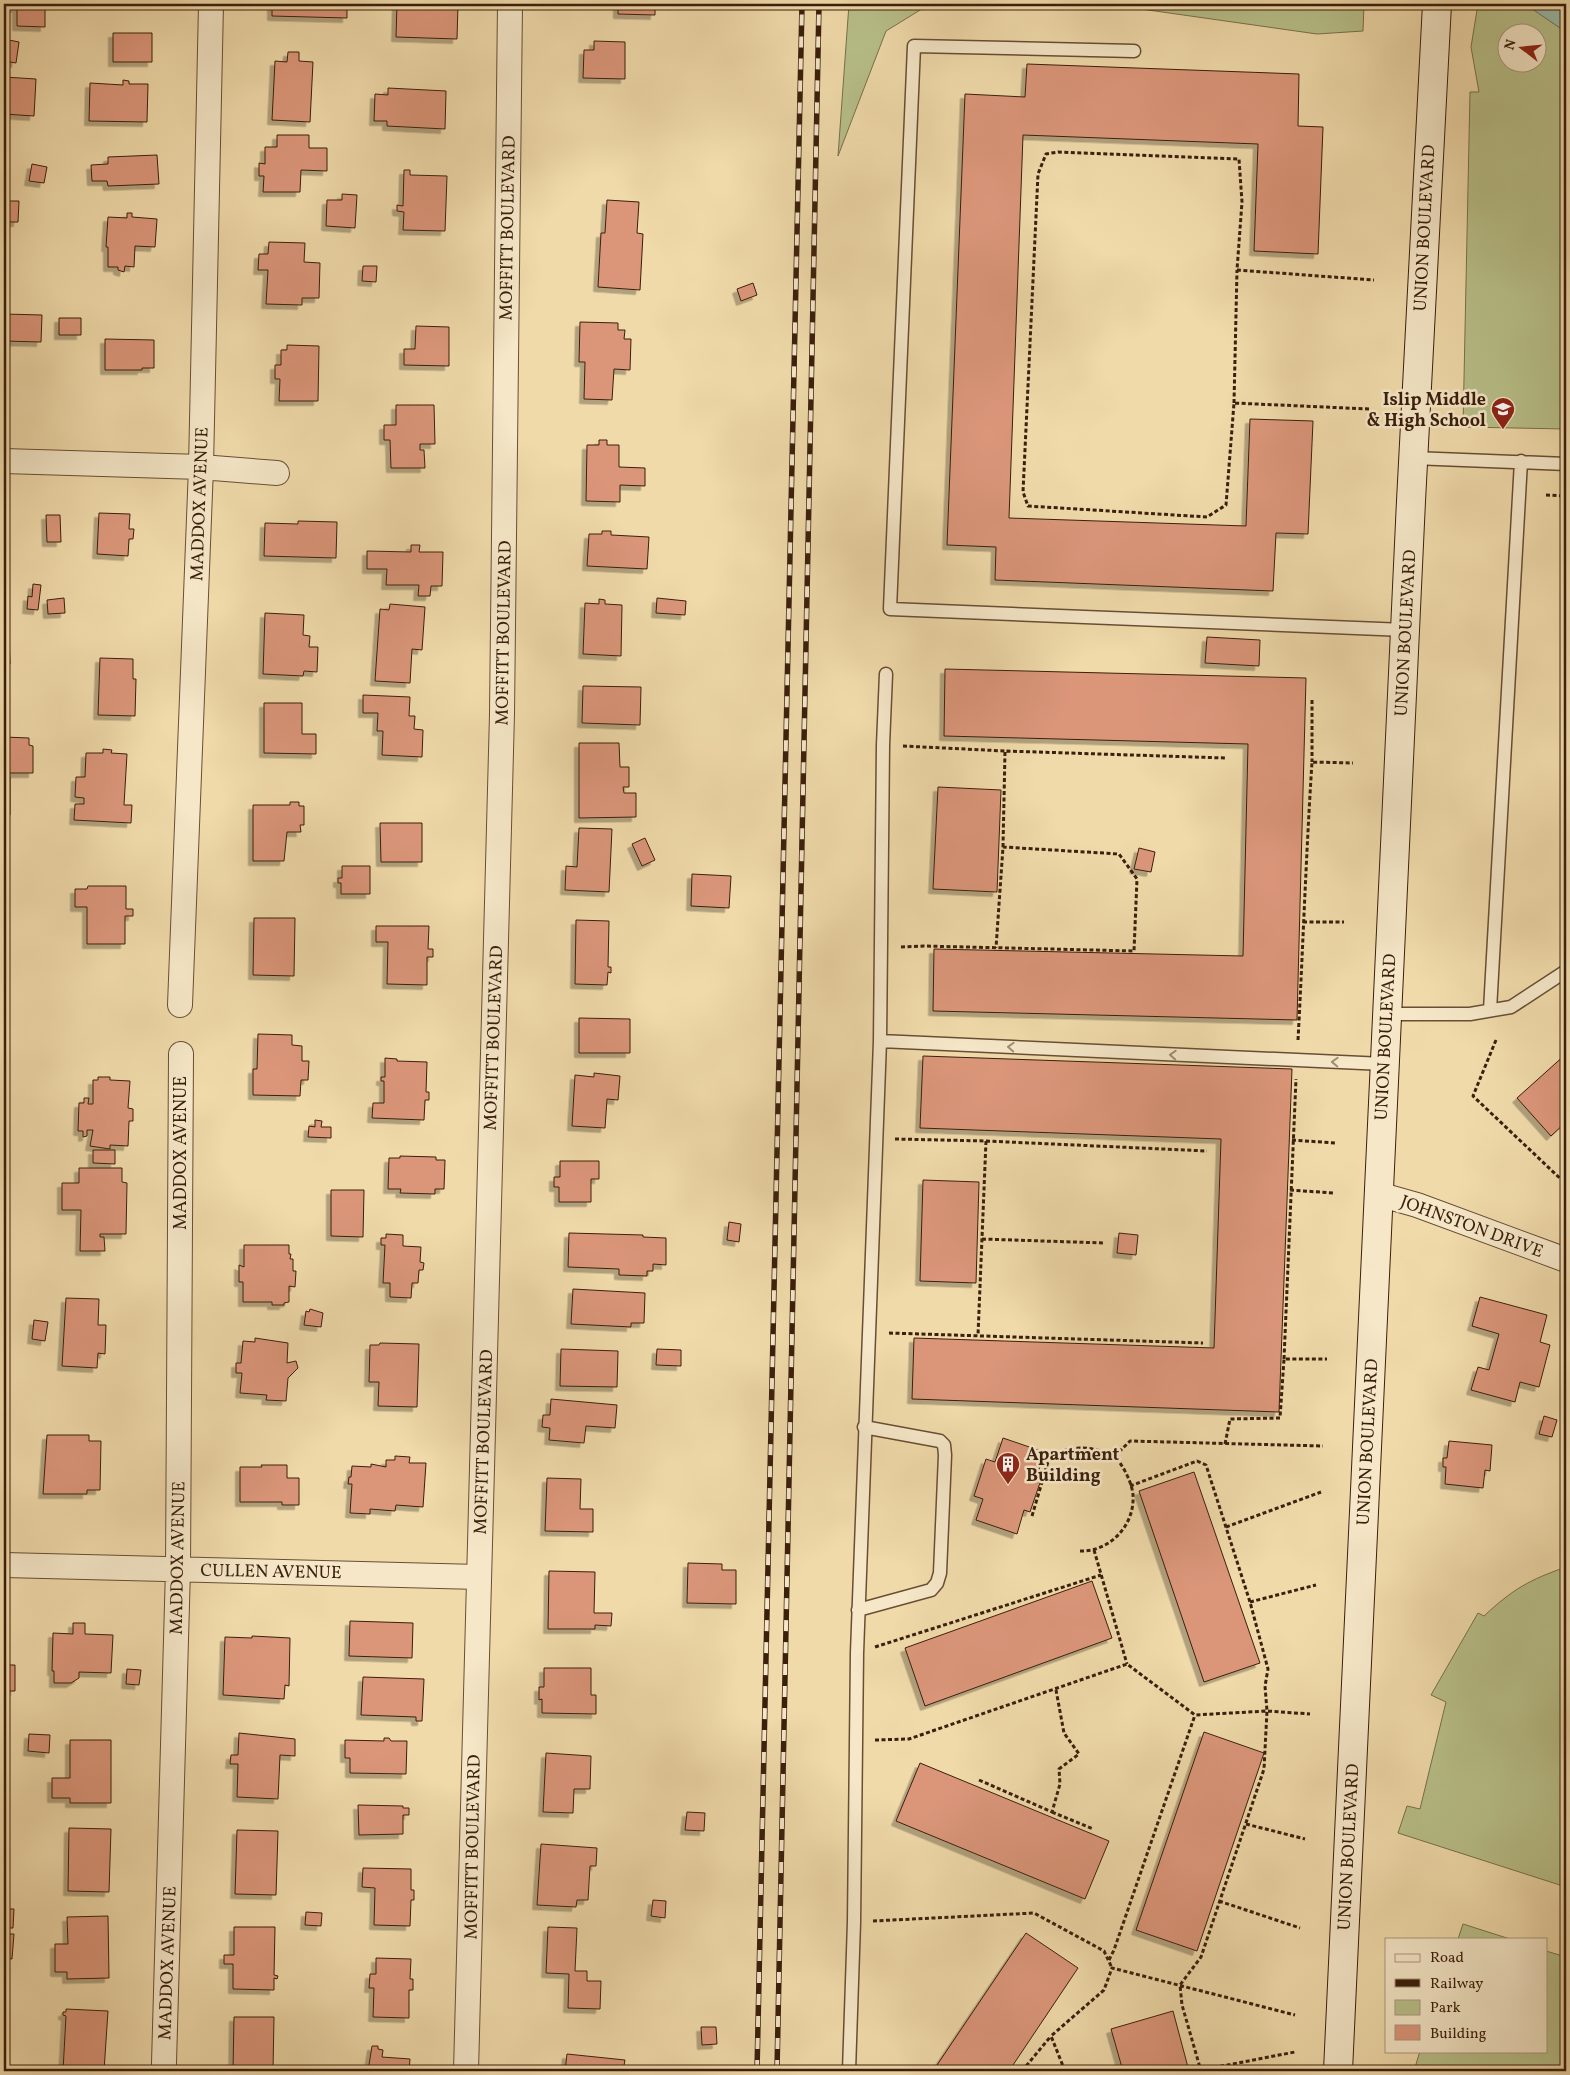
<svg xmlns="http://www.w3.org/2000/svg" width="1570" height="2075" font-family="Vollkorn,serif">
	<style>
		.green { fill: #b8c08a; stroke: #79704c; fill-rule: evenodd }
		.water { fill: #9abba9; stroke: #747d6b }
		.building { fill: #db967a; stroke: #3a1f0d; filter: url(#shadow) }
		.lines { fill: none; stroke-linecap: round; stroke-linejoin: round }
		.lane-casing { stroke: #684e34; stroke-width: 15 }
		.street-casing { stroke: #684e34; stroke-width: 26 }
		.secondary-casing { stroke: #3a1f0d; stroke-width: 30 }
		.path { stroke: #3a1f0d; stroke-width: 3; stroke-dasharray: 4 2.5; stroke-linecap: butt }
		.lane { stroke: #f5e7c8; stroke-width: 12 }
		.street { stroke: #f5e7c8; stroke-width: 24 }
		.secondary { stroke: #f5e7c8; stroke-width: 28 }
		.rail-casing { stroke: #3a1f0d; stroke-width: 5.5 }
		.rail { stroke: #f5e7c8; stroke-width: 4; stroke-dasharray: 11; stroke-linecap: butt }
		.oneway { stroke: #a18d74 }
		.labels { text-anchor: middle; stroke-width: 5; stroke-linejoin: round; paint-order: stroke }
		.street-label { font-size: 18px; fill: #3a1f0d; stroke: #f5e7c8 }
		.poi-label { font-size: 18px; font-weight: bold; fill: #3a1f0d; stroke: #f5e7c8; text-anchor: end }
	</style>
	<defs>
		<filter id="shadow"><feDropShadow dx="-4.5" dy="4.5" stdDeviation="0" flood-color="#0004"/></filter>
	</defs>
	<rect width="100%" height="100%" fill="#f0daaa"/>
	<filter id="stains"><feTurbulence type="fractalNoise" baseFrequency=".004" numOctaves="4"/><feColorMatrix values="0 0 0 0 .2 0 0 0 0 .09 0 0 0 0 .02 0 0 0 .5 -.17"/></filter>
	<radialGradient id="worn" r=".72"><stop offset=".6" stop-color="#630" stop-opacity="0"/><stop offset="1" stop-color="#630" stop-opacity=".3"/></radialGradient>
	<!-- green -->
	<path class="green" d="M849 4H1364L1363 31 1317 34 1127 7H925L886 31 838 156Z
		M1478 4H1525L1566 32V429L1463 427 1470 92H1479L1471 47ZM1508 32H1538V62H1508Z
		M1566 1567V1887L1398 1833 1407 1806 1420 1809 1446 1702 1431 1695 1478 1613 1484 1616C1513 1589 1529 1580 1566 1567Z
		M1463 1924 1510 1939H1458Z
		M1546 1951 1566 1957V2071H1414L1420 2051H1546Z"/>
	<!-- water -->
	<path class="water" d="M1525 4H1566V32Z"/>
	<!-- building -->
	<path class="building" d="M14 4H45V27L17 26V8H14Z
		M272 4H347V18L272 16Z
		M397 4H458L457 39 396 37Z
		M618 4H655V15L618 14Z
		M113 33H152V62H113Z
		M4 39 19 42 16 63 4 61Z
		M594 41 625 42V79L583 78 584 50H594Z
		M288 52H299V61L313 62 310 122 272 120 275 61 287 62Z
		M1027 64 1299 74 1298 126 1323 127 1318 254 1254 251 1258 144 1023 135 1009 518 1246 526 1250 419 1313 421 1308 534 1276 533 1273 591 995 580 996 547 947 545 965 94 1025 97Z
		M4 77 36 79 34 116 4 114Z
		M123 80 129 81V84H148L147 122 89 121 90 83 123 85Z
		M388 88 446 91 445 129 387 126V121H374L375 94 388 95Z
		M277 135H309V148H327V171L301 170 300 192H263L264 176H259V163L265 164V147H277Z
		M157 155 159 184 108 186 107 181H92L91 165 108 164V157Z
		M32 164 47 167 44 183 29 181Z
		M404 170H410V175L447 176 445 231 403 230 404 212 397 211V205L403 206Z
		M342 194 357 195 355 228 326 226 327 200H342Z
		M607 200 639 202 637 233 643 234 640 290 598 287 601 233H605Z
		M4 201H19L18 222H8V238H4Z
		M127 213H132V217L157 219 155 247 135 246 134 267 125 266 124 272 118 270V267H108V247H106L108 217 127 218Z
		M269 242 305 243 304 262 320 263 319 298H302V305L266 304 268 270H258L259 254H268Z
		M363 266H377L376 282 362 281Z
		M753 283 757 295 741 301 737 289Z
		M4 314 42 315 41 342 4 341Z
		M59 318H81V335H59Z
		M580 322 618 323V330H625L624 339H631L630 370 614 369 612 400 584 399 585 362H579Z
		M416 326 449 327V366L404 365V349H415Z
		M105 339 154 340V368H142V370H105Z
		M287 345 319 346 318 401H279L280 379H275V365H281V350H287Z
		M396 405H434L435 444H420V450H424L425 468H391L390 440H384V425H396Z
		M599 440H607V445H619V467L645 468V486L620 485V502L586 501 587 445H599Z
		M99 513 130 514 129 529H134L133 539H129L128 556 97 554Z
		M46 515H60L61 542H47Z
		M298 521 337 522 336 558 264 556 265 523 298 524Z
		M602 531H611V535L649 537 647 569 587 566 589 534H602Z
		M411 545H420L419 552H443L442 586H431L430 596H418L419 585H386L387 569H367V551L411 552Z
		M4 550H7V579H4Z
		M33 584 41 585 38 610 27 609 28 596 32 597Z
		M64 598 65 613 48 614 47 600Z
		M657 598 686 601 685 615 656 613Z
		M599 599 605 600V604L622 605 621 656 583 654 585 603 599 604Z
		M390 604 425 607 422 650 412 649 410 683 375 681 380 609 389 610Z
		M265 613 304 615 303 635 310 636 309 647H318L317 672 304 671 303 676 263 674Z
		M4 637H9L10 664H4Z
		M1207 637 1260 640 1259 666 1205 663Z
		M100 658 133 659V679H136L135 716 98 715Z
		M945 669 1306 678 1297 1020 933 1011 934 949 1243 956 1248 744 944 736Z
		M583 686 641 687 640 725 582 723Z
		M363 695 410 697 409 716H415L414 729 423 730 422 757 382 755 383 731H377L378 713H363Z
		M264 703H302V734H316V754L264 753Z
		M4 737 29 738V745L33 746V773H4Z
		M579 743H619L620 767H629V787H623L624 793H636V817L579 818Z
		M103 749 112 750 111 753 127 754 124 805H132L131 823 74 820 75 804H84V798L75 797 76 777H85L86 753H103Z
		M4 777H10V815H4Z
		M938 787 1001 790 997 892 933 889Z
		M290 802H299V806H304V825H300L301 832H287L284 861H253V805H290Z
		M380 823H422V862H381Z
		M579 828 612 829 609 892 565 890 566 866 577 867Z
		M645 838 655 860 642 866 632 844Z
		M1139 848 1155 852 1151 872 1134 869Z
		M342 866H370V894H341V883H338V878H342Z
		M692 874 731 876 729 908 691 906Z
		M88 886H126V909H133V916H125V944H87V907H75V889H87Z
		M254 918H295L294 976 253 975Z
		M576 920 609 921 608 967H611V973L608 972 607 985 575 984Z
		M376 926H429L428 949H433V957H427V985L387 984 388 942H376Z
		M579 1018 630 1019V1053H579Z
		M258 1034 292 1035V1045L302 1046V1061H309L308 1080H301L300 1096 253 1095V1069H257Z
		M1566 1054V1122L1551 1136 1517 1098Z
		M923 1056 1292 1069 1279 1412 912 1399 914 1338 1214 1348 1221 1139 920 1128Z
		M385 1058 397 1059V1061L427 1062 426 1092H429V1100H425L424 1120 372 1118 373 1103H384V1081H381V1077H385Z
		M594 1073 620 1076 618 1100 607 1099 605 1128 572 1126 575 1075 594 1077Z
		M98 1077H110V1080L130 1081 128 1108 133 1109V1121H129L128 1146 110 1145V1149L90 1146 93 1130H87V1136L83 1137V1131H78L79 1103H84V1098H89L88 1104H93V1080H98Z
		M4 1111H7L6 1127H4Z
		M315 1120 322 1121 321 1127H331V1138L308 1137 309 1126 315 1127Z
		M93 1150H115V1164L93 1163Z
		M400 1156 436 1157V1160H445L444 1189H435V1194L400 1193 401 1189H388L389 1158H400Z
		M560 1161H599V1179H591V1202H559V1187H554V1177H560Z
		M79 1168H122V1182L127 1183 126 1234H100V1237H104L105 1251H80L81 1210H62V1183H79Z
		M923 1180 979 1182 976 1283 920 1281Z
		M331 1190H364L363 1237 331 1236Z
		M729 1222 741 1224 739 1242 727 1240Z
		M569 1233 643 1235V1237L666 1238V1265L653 1264V1271H647V1276L619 1275V1269L568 1267Z
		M1119 1233 1138 1235 1136 1255 1117 1253Z
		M386 1234 403 1235V1246L421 1247 420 1262 424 1263 423 1270H419L418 1283H412L411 1298 390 1297V1283H383L385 1245H381V1238H386Z
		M244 1245H289V1254H291L290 1259H293V1271H296L295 1287 289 1286V1302L284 1303V1305H272V1302H243V1282H239V1265L244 1267Z
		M573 1289 645 1293 644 1323H631V1327L571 1324Z
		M1480 1297 1547 1315 1540 1342 1550 1345 1539 1387 1520 1382 1515 1402 1471 1390 1478 1367 1489 1370 1499 1334 1472 1326Z
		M66 1298 99 1299 98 1325H106L105 1354 98 1353 97 1368 62 1366Z
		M310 1309 323 1313 321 1327 304 1325 306 1311 309 1312Z
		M34 1320 48 1322 45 1341 32 1339Z
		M255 1338 288 1343 287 1363 296 1361 298 1368 288 1378 286 1401 266 1400 267 1395 240 1393 242 1373H236V1363H241L243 1341 255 1342Z
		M380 1343 419 1344 417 1407 378 1406 379 1382H369L370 1345H379Z
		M561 1349 618 1351 617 1387 560 1386Z
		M657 1349 681 1350V1366L656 1365Z
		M551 1399 617 1405 615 1428 586 1426 584 1443 549 1440 550 1428 542 1427 543 1415H550Z
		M1544 1416 1557 1420 1552 1437 1539 1434Z
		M47 1435H89V1441H101L100 1490H87V1494H43Z
		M1003 1438 1044 1452 1038 1473 1043 1474 1030 1512 1024 1510 1017 1534 976 1520 983 1499 974 1496 986 1459 995 1462Z
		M1449 1441 1492 1445 1490 1471 1485 1470 1483 1488 1445 1484 1446 1467H1443V1458H1447Z
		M395 1456 410 1457 409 1463H426L423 1507 396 1505 395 1511 370 1509V1514L350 1513 352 1484H348L349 1477H351L352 1466 371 1467V1464L386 1467V1460H395Z
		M261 1465H287V1478H299V1505H282V1502H240V1467H262Z
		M1194 1472 1260 1663 1204 1682 1139 1491Z
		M547 1478 581 1479 580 1509H593V1532L545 1531Z
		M688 1563 722 1564V1570H736V1604L687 1603Z
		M549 1571 595 1572 594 1613H612L611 1626 595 1625V1629H548Z
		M1092 1581 1112 1638 925 1706 905 1648Z
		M350 1621 413 1623 412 1658 349 1656Z
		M73 1623H85V1634L113 1635 111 1673 79 1672V1678L71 1683H54V1671H52L53 1633 73 1634Z
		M252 1636 290 1638 289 1686 285 1685 284 1699 223 1695 225 1637 252 1638Z
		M4 1665H15V1691H4Z
		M544 1668H591V1695H596V1714L542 1713V1699L539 1700V1687H544Z
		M127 1669 141 1670 139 1685 126 1684Z
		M363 1677 424 1679 422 1721H416V1717L361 1715Z
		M1204 1732 1264 1753 1197 1951 1136 1930Z
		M239 1733 295 1739V1756L280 1755 278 1799 237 1797 238 1764H230L231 1755H238Z
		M29 1734 50 1735 49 1753 28 1751Z
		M384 1738H389L391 1741H407L406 1774 350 1773V1758H345V1740L384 1741Z
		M70 1740H111V1803H70V1798H52V1778H70Z
		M546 1753 591 1756 590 1789H574L573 1813 543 1812Z
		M920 1763 1109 1841 1085 1899 896 1821Z
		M358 1805 403 1806V1808H409V1815H403V1834L359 1835Z
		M687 1812 705 1813 704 1831 685 1830Z
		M69 1828 111 1829 109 1892 68 1891Z
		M237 1830 278 1831 276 1895 235 1894Z
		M541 1844 597 1848 596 1866H590L588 1900H577L576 1907 537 1905Z
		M363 1868 411 1869V1890H414V1900H411L410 1926 374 1925 375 1888 362 1887Z
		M653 1900 666 1901 665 1918 651 1916Z
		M4 1909H14L13 1928H4Z
		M306 1912 322 1913 321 1926 305 1925Z
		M108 1916 109 1978 67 1979V1972H55V1944H68L67 1917Z
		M234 1927H275L274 1975 278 1976 277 1979 274 1978V1990L233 1989V1964H224V1955H234Z
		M548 1927 577 1928 575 1971H587V1981H601L600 2009 568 2008 569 1974 546 1973Z
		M1026 1933 1078 1968 1009 2071H933Z
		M4 1934H14L12 1959 4 1958Z
		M376 1958 411 1959 410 1979H413V1990H409V2018L373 2017 374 1988H369L370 1974H376Z
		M66 2009 108 2011 104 2071H63L66 2016 63 2015V2012H66Z
		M1173 2011 1189 2071H1123L1111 2029Z
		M234 2017H274L273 2071H233Z
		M701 2027H716L717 2044 702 2045Z
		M372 2046H378V2049L383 2050 382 2057 410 2059 409 2071H368Z
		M567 2054 625 2060 623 2071H565Z"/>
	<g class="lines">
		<!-- lane casing -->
		<g class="lane-casing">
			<path id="lane" d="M1134 51 914 46 890 609 1405 630
				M1413 458 1566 464
				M1490 1010 1521 461
				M1386 1014H1470L1511 1007 1566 971
				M880 1041 1384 1064
				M858 1610 931 1590 937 1583 940 1573 945 1455 944 1445 940 1441 864 1427
				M849 2071 854 1922 857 1653 880 1041 883 745 886 674"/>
		</g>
		<!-- street casing -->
		<g class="street-casing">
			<path id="street" d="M4 461 201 467 277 473
				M180 1005 201 467 211 4
				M1378 1194 1417 1205 1566 1260
				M4 1565 479 1577
				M164 2063 178 1569 181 1054
				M466 2071 502 714 510 4"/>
		</g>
		<!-- secondary casing -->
		<g class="secondary-casing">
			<path id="secondary" d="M1338 2071 1411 501 1437 4"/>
		</g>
		<!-- path -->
		<path class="path" d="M1234 403 1237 270
			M1369 409 1234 403 1226 505 1207 517 1028 506 1023 492 1038 174 1046 154 1058 152 1239 159 1242 202 1237 270 1374 280
			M1546 495 1566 496
			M1312 700V762
			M903 746 1005 751
			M1003 847 1005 751 1226 758
			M1303 922H1344
			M901 947 924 946 1134 951 1137 879 1119 854 1003 847 996 948
			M1298 1040C1303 947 1306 855 1312 762L1353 763
			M1496 1040 1473 1096 1566 1184
			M895 1139 986 1141 978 1335
			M1292 1140 1335 1143
			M986 1141 1207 1151
			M1290 1190 1333 1193
			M982 1239 1104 1243
			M889 1333 1203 1343
			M1284 1359 1296 1079
			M1225 1444 1230 1419 1280 1418 1284 1359H1327
			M1130 1486 1197 1461 1206 1465 1250 1602 1268 1669 1265 1686 1267 1711 1310 1714
			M1032 1516 1050 1455C1077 1445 1089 1446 1115 1456L1130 1441 1323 1446
			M1226 1527 1321 1492
			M1094 1550 1127 1664
			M1080 1551C1109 1552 1135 1526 1133 1495 1132 1482 1123 1466 1115 1456
			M1250 1602 1316 1585
			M875 1647 1101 1575
			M875 1740 909 1739 1127 1664 1195 1715 1267 1711 1264 1769 1201 1957 1180 1985 1182 2005 1201 2071
			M979 1780 1052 1812 1060 1784 1059 1769 1079 1754 1064 1733 1056 1690
			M1052 1812 1093 1829
			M1246 1824 1305 1839
			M1219 1901 1300 1928
			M873 1921 1034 1913 1104 1951 1112 1968
			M1109 1960 1114 1950 1195 1715
			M1201 2070 1295 2052
			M1022 2071 1051 2036
			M1065 2071 1051 2036 1104 1990 1112 1968 1295 2015"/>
		<!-- lane -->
		<use href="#lane" class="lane"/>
		<!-- street -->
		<use href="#street" class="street"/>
		<!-- secondary -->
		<use href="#secondary" class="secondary"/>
		<!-- rail casing -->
		<g class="rail-casing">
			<path id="rail" d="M757 2071 802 4
				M777 2071 819 4"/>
		</g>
		<!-- rail -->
		<use href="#rail" class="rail"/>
	</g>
	<!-- one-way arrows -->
	<defs><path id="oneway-chevron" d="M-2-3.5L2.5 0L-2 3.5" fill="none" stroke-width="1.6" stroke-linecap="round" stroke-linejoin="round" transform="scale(1.25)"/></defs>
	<g class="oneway">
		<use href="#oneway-chevron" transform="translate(1011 1047) rotate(-177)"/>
		<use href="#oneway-chevron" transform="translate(1173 1055) rotate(-177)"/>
		<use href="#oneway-chevron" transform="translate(1335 1062) rotate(-178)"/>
	</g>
	<!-- icons -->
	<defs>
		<g id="school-pin" transform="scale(1.25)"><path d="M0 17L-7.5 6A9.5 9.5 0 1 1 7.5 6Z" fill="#8f2418" stroke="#f5e7c8"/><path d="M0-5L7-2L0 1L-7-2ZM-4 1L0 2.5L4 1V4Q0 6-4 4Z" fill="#fff"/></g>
		<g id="building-pin" transform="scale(1.25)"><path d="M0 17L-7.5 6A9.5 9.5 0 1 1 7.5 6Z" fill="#8f2418" stroke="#f5e7c8"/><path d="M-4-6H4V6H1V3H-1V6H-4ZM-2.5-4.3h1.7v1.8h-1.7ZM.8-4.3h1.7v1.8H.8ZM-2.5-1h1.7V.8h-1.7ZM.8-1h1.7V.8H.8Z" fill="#fff"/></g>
	</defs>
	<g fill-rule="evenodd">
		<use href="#school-pin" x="1503" y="409"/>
		<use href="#building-pin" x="1008" y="1464"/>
	</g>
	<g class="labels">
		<!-- street labels -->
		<g class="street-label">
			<text transform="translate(507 228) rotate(-89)" y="6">MOFFITT BOULEVARD</text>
			<text transform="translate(1424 228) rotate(-87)" y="6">UNION BOULEVARD</text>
			<text transform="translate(199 504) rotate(-88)" y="6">MADDOX AVENUE</text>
			<text transform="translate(503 633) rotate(-89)" y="6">MOFFITT BOULEVARD</text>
			<text transform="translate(1405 633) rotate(-87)" y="6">UNION BOULEVARD</text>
			<text transform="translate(1385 1037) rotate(-87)" y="6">UNION BOULEVARD</text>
			<text transform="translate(493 1038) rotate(-88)" y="6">MOFFITT BOULEVARD</text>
			<text transform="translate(180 1153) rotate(-90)" y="6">MADDOX AVENUE</text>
			<text transform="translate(1472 1226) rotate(20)" y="6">JOHNSTON DRIVE</text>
			<text transform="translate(483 1442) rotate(-88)" y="6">MOFFITT BOULEVARD</text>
			<text transform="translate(1367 1442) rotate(-87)" y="6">UNION BOULEVARD</text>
			<text transform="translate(177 1558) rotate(-89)" y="6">MADDOX AVENUE</text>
			<text transform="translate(271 1571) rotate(1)" y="6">CULLEN AVENUE</text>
			<text transform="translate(472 1847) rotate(-89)" y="6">MOFFITT BOULEVARD</text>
			<text transform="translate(1348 1847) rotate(-87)" y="6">UNION BOULEVARD</text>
			<text transform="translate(167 1963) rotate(-88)" y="6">MADDOX AVENUE</text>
		</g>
		<!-- poi labels -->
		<g class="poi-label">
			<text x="1486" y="405">Islip Middle<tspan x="1486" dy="21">&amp; High School</tspan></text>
			<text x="1026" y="1460" text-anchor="start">Apartment<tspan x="1026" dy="21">Building</tspan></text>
		</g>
	</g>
	<!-- margin -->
	<rect width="1570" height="2075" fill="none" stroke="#f0daaa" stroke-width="20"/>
	<rect x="5" y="5" width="1560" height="2065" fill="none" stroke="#3a1f0d" stroke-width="2.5"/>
	<rect x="10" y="10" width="1550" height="2055" fill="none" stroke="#3a1f0d"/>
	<!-- legend -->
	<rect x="1385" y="1938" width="162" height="115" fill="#f5e7c8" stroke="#aa977d"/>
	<rect x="1395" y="1954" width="25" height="8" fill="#f5e7c8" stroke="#aa977d"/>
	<text x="1430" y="1962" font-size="15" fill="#3a1f0d">Road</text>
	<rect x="1395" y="1979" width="25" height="8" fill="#3a1f0d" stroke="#aa977d"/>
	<text x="1430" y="1988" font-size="15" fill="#3a1f0d">Railway</text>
	<rect x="1395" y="2000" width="25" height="15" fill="#b8c08a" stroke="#aa977d"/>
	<text x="1430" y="2012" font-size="15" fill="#3a1f0d">Park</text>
	<rect x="1395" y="2025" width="25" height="15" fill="#db967a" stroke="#aa977d"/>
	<text x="1430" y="2038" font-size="15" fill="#3a1f0d">Building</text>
	<!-- north arrow -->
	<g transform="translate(1522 48) rotate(286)"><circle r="24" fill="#f5e7c8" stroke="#aa977d"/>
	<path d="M0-4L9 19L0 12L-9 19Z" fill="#8f2418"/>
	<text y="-8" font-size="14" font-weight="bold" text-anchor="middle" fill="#3a1f0d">N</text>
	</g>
	<rect width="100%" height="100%" filter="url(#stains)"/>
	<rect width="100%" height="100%" fill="url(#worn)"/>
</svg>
